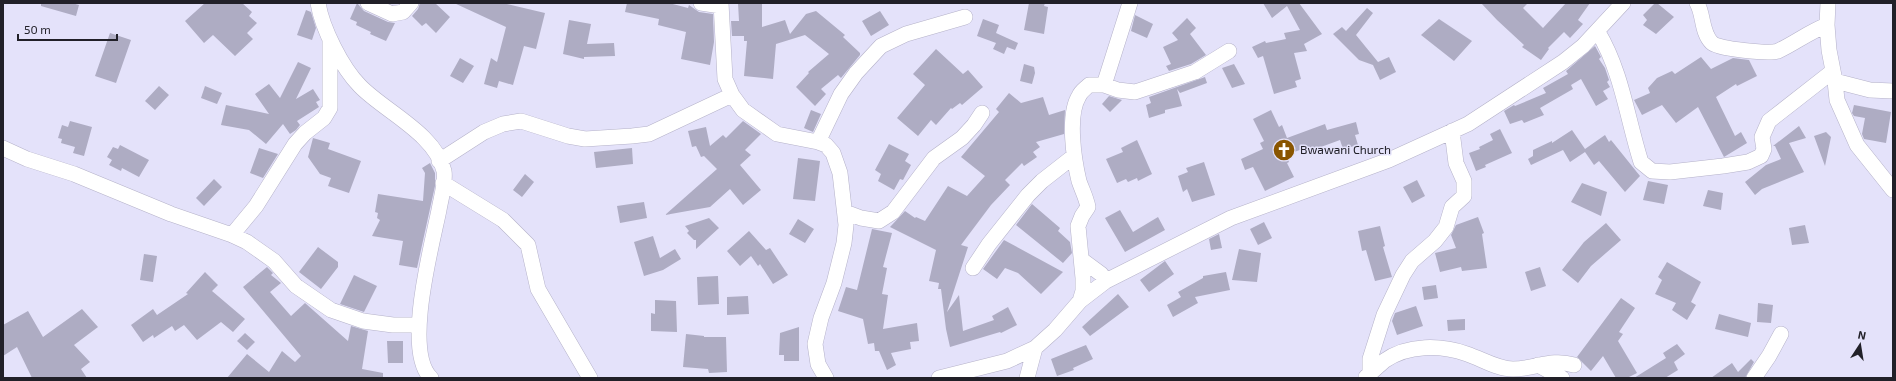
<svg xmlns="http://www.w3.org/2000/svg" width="1896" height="381" font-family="'Exo 2',sans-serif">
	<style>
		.building { fill: #aeacc3 }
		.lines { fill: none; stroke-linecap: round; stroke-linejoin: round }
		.street-casing { stroke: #b5b2c9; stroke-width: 16 }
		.street { stroke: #fff; stroke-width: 15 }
		.labels { text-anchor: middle; stroke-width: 3; stroke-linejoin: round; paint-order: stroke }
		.poi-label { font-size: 12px; fill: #212028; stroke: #e4e2fa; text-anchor: start }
	</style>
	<rect width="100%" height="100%" fill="#e4e2fa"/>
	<!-- building -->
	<path class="building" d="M41 3H72L79 5 76 16 41 6Z
		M205 3H242L252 12 249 16 257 23 247 33 253 39 235 56 213 35 204 43 185 21Z
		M357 3 364 11 388 22 395 23 386 41 370 34 371 32 356 25 357 22 350 19Z
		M420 3H435L450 17 436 33 426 23 422 26 412 16 418 9Z
		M454 3H503L545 13 536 49 524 46 513 85 499 81 497 88 484 84 491 58 497 62 506 27Z
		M627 3H669L688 8 689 5 699 12 713 14 714 42 710 65 681 59 686 32 658 25 659 19 625 12Z
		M738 3H762V27L785 20 790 34 806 14 816 11 845 35 843 37 860 53V55L841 78 838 75 821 89 826 94 815 106 796 87 809 73 808 72 829 54 805 35 776 44 773 79 744 76 747 41H744V36H732L731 21H739Z
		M1029 3H1045L1044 6 1048 7 1044 34 1024 30Z
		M1263 3H1299L1322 34 1304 44 1307 51 1294 53 1301 79 1295 81 1297 87 1274 94 1263 56 1258 58 1252 47 1265 41 1266 43 1286 39 1284 33 1300 30 1287 6 1272 18Z
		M1481 3H1528L1523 8 1543 28 1566 3H1590L1578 20 1583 24 1570 38 1564 32 1548 48 1549 49 1541 60 1522 47 1524 45 1497 20Z
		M1655 3H1657L1674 17 1656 34 1643 25 1647 20 1643 15Z
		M1367 8 1373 13 1356 35 1378 62 1389 57 1396 72 1380 80 1373 65 1359 60 1333 34 1342 27 1346 31Z
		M306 10 311 12 316 28 312 40 297 35Z
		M880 11 889 25 871 36 862 21Z
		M1135 15 1153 24 1147 38 1131 31Z
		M1187 18 1196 28 1190 34 1206 55 1191 64 1169 71 1166 66 1171 64 1163 47 1178 40 1172 33Z
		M983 19 999 25 996 33 1018 43 1015 50 1007 47 1004 54 993 49 996 43 977 36Z
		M1439 19 1472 41 1454 61 1421 35Z
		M569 20 591 24 587 44 614 43 615 56 584 57V59L563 54Z
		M110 33 131 40 116 83 95 76Z
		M1595 46 1601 57 1599 59 1605 68 1609 80 1607 82 1610 87 1603 91 1608 99 1596 106 1581 79 1571 85 1573 89 1540 108 1544 115 1524 123 1522 120 1510 124 1504 111 1514 105 1515 106 1546 93 1543 88 1568 74 1566 71Z
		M936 49 963 74 968 70 983 87 962 105 960 103 952 109 951 108 936 125 931 120 918 136 897 118 925 85 913 74Z
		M1701 57 1711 69 1733 58 1749 60 1757 76 1737 86 1736 84 1716 97 1735 136 1741 132 1747 143 1724 157 1698 107 1676 123 1662 105 1642 115 1634 100 1650 93 1648 88 1657 78 1672 71 1675 74Z
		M460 58 474 66 463 83 450 76Z
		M298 62 311 68 296 99 313 89 320 100 316 102 319 107 297 121 300 125 296 130 290 134 283 124 266 144 249 130 221 125 226 105 269 114 255 94 269 84 280 98Z
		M1024 64 1034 67 1035 73 1032 84 1020 81Z
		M1234 64 1245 84 1232 88 1222 68Z
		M1205 77 1207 83 1180 93 1177 89 1182 106 1165 110V113L1149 118 1146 105 1151 103 1149 97Z
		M159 86 169 95 155 110 145 101Z
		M205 86 222 93 217 104 201 98Z
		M1009 93 1021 103 1043 97 1049 115 1065 110 1064 134 1036 142 1040 147 1033 152 1037 157 1024 166 1022 163 1005 180 1010 185 991 205 961 245 968 247 947 312 959 295 963 331 994 320 992 316 1008 307 1017 325 1001 333 1000 332 950 347 946 329 941 289H938L939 283 929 281 936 250 890 227 905 211 915 218 916 217 925 221 948 186 967 196 985 176 961 157 999 112 996 109Z
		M1109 96 1122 100 1110 112 1102 104Z
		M1854 105 1891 112 1886 143 1864 139 1862 134 1865 118 1854 116 1852 113Z
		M811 110 821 114 813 132 804 128Z
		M1271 110 1279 127 1282 125 1287 138 1325 124 1327 130 1356 122 1359 134 1355 135 1358 145 1343 149 1340 140 1310 151 1308 147 1286 155 1289 162 1287 163 1294 177 1265 191 1253 167 1245 170 1241 159 1263 149 1260 143 1264 141 1253 119Z
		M70 121 92 127 84 156 73 153 75 147 61 143 62 139 58 138 62 125 68 127Z
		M743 121 761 134 745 150 751 155 740 165 761 190 743 205 730 189 710 207 665 215 717 169 704 156 701 157 696 146 692 147 688 131 706 127 710 146 723 135 726 138Z
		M1799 126 1806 138 1789 143 1804 172 1762 189 1755 195 1745 182 1766 165 1781 159 1775 146H1773Z
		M1500 129 1512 153 1485 165 1486 167 1476 171 1469 153 1480 149 1479 147 1493 140 1490 134Z
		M1572 130 1585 149 1605 135 1609 142 1611 140 1640 176 1625 192 1599 161 1594 165 1585 152 1570 162 1563 150 1531 165 1528 159 1533 156V150L1552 141V143Z
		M1826 132 1831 137 1825 166 1814 136Z
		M313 138 330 143 328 149 361 161 349 193 328 186 331 178 320 174 308 157Z
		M1137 140 1152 174 1138 181 1137 178 1128 182 1126 179 1117 183 1106 159 1123 152 1121 148Z
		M889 144 909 154 905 161 911 165 903 180 900 179 894 190 878 181 881 174 875 170Z
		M120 145 149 160 139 177 122 168 121 171 109 165 112 160 107 157 113 147 118 149Z
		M259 148 278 154 263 178 250 173Z
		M632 148 633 164 596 168 594 152Z
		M798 158 820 161 815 201 793 199Z
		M1204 162 1215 195 1192 202 1187 189 1183 192 1178 176 1188 172 1186 168Z
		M430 163 435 173V186L417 268 399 265 403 241 372 236 380 220 377 218 378 213 375 212 378 194 423 201 425 173 422 168Z
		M525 174 534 182 522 197 513 190Z
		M214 179 222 187 204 206 196 198Z
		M1417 180 1425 196 1412 203 1403 187Z
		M1648 181 1668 185 1664 204 1643 200Z
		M1582 183 1607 192 1601 216 1571 202Z
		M1708 190 1723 193 1721 210 1703 206Z
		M644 202 647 218 620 223 617 206Z
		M1032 204 1060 228 1058 231 1070 242 1072 253 1063 263 1016 225Z
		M1120 210 1133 232 1158 217 1165 230 1125 252 1105 218Z
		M1478 217 1484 233 1482 234 1487 268 1462 271 1461 267 1440 272 1435 253 1456 248 1451 235 1456 225Z
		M709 218 719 228 696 249V240H694L687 233 689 231 685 226Z
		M798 219 814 229 805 243 789 234Z
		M1264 222 1272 238 1258 245 1250 229Z
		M1606 223 1621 240 1591 266 1578 283 1562 270 1584 242Z
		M1805 225 1809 243 1792 245 1789 228Z
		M1380 226 1385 246 1383 247 1392 277 1375 281 1366 250 1362 251 1358 231Z
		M872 229 892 233 883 267 887 268 882 294 888 295 883 329 917 323 919 341 910 342 911 349 891 353 896 365 887 370 879 351H875L874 343 868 344 863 319 838 311 846 287 857 290Z
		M749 231 766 250 770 248 788 275 773 284 760 264 758 266 751 256 740 266 727 251Z
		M1219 234 1222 248 1211 250 1209 239Z
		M653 236 660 258 675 249 681 259 663 270 644 276 634 242Z
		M1004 240 1063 272 1041 294 1018 273 1005 268 997 279 983 269Z
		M318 247 338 262V267L321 289 299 272Z
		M1239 249 1261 253 1257 282 1232 280Z
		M144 254 157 256 153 282 140 280Z
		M1165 261 1174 274 1149 292 1140 280Z
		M1667 262 1701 282 1691 302 1696 305 1687 320 1672 310 1676 303 1655 294 1662 280 1658 277Z
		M267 267 273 273 271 275 281 283 270 292 291 316 305 303 348 341 351 326 368 331 362 369 383 373V378H227L247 354 269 372 282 351 295 362 301 356 243 287Z
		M1540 267 1546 286 1531 291 1525 272Z
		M205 272 218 285 212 291 245 319 233 332 221 322 197 340 184 325 175 331 172 326 154 338 153 335 143 342 131 325 153 309 157 315 188 294 186 293Z
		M1226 272 1230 290 1195 297 1198 303 1173 317 1167 305 1181 297 1178 292 1203 278V276Z
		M354 275 377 286 364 312 340 304Z
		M718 276 719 304 698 305 697 277Z
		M1436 285 1438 298 1424 300 1422 287Z
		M1118 294 1129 307 1090 336 1082 327Z
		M748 296 749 314 727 315V297Z
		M1621 298 1635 308 1619 332 1623 334 1618 341 1637 373 1627 378H1616L1603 356 1591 371 1577 357Z
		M655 300 676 301 677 332 651 331V313L655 314Z
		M1758 303 1773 305 1771 323 1757 322Z
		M1416 306 1423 326 1397 335 1392 321 1395 313Z
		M82 309 98 327 74 345 90 362 81 369 87 378H32L17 347 3 356V325L28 311 43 337Z
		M1719 314 1751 323 1748 337 1715 329Z
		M1465 319V330L1448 331 1447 320Z
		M799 327V361H784V355H779L780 333Z
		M245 333 255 342 247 350 237 341Z
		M686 334 704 336V337H726L727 372 709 373 708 369 683 367Z
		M387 341H403V363H388Z
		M1677 344 1685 354 1674 362 1678 370 1665 378H1634L1666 358 1663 353Z
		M1086 345 1093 359 1073 368 1074 370 1057 376 1051 359Z
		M1751 359 1754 362 1745 378H1711L1732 363 1738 372Z"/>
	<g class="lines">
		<!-- street casing -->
		<g class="street-casing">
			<path id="street" d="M318 3C322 28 342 68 360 86 384 111 436 134 444 171 446 182 441 198 439 210 432 245 403 351 431 378
				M368 3 392 14 403 12 411 3
				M701 3 721 6
				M721 3 725 79 732 95 743 110 777 134 818 142 826 145 833 153 840 173 846 225 844 243 834 283 821 318 815 344 818 364 826 378
				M1697 3C1704 15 1701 32 1712 43 1717 49 1770 54 1778 51 1795 43 1809 32 1827 25
				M1828 3 1827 25 1829 50 1835 81 1837 100 1857 145 1893 190
				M1598 32C1622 72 1627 118 1641 162L1652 171 1670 172 1723 166 1748 162 1761 156 1764 149 1762 137 1769 121 1833 71
				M1835 81 1870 90 1893 91
				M1104 85 1130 3
				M818 142 841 94 856 73 881 46 906 34 965 17
				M3 148 27 159 74 174 171 214 232 235 247 242 274 261 296 286 331 310 363 321 393 325H419
				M439 161 484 132 503 124 521 121 568 136 585 139 632 136 649 134 732 95
				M443 183 503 220 528 245 538 289 590 378
				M845 212 861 218 879 221 893 212 934 158 962 138 974 125 982 113
				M232 235 256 206 295 144 305 133 324 118 330 108V41
				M1082 260 1101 274 1106 281
				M973 268 989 244 1028 195 1042 181 1074 156
				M1080 301 1083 291V278L1078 226 1082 216 1088 207C1086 197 1082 190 1079 181 1074 160 1067 115 1079 96 1081 91 1085 89 1089 85H1104L1118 90 1135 92 1195 72 1229 51
				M1538 365 1562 378
				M1370 374V359L1384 315 1403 275 1412 261 1435 241 1446 227 1452 207 1464 196V181L1456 163 1452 131
				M1366 377C1372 372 1378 366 1384 361 1408 344 1441 345 1467 354 1482 359 1497 369 1513 369 1536 369 1551 358 1574 365
				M939 378 1007 361 1035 348 1055 330 1080 301 1106 281 1231 218 1389 160 1468 124 1563 62 1583 46 1623 3
				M1027 378 1035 348
				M1754 378 1769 356 1781 334"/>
		</g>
		<!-- street -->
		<use href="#street" class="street"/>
	</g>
	<!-- icons -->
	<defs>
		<g id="church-disc" transform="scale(1.15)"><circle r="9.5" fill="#895500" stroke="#e4e2fa"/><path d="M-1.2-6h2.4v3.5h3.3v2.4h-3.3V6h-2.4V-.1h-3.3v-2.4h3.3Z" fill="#fff"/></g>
	</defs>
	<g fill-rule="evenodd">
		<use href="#church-disc" x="1284" y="150"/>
	</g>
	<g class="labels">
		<!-- poi labels -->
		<g class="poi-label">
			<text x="1300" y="154">Bwawani Church</text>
		</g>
	</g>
	<!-- border -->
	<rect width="1896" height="381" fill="none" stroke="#212028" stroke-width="8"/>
	<!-- north arrow -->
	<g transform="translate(1860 345) rotate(12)" stroke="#e4e2fa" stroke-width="3" paint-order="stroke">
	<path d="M0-3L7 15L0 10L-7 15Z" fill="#212028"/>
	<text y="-6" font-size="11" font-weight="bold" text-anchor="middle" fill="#212028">N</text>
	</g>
	<!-- scale -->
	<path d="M18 34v6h99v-6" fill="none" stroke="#212028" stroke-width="2"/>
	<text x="24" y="34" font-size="12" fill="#212028" stroke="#e4e2fa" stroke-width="3" paint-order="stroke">50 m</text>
</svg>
